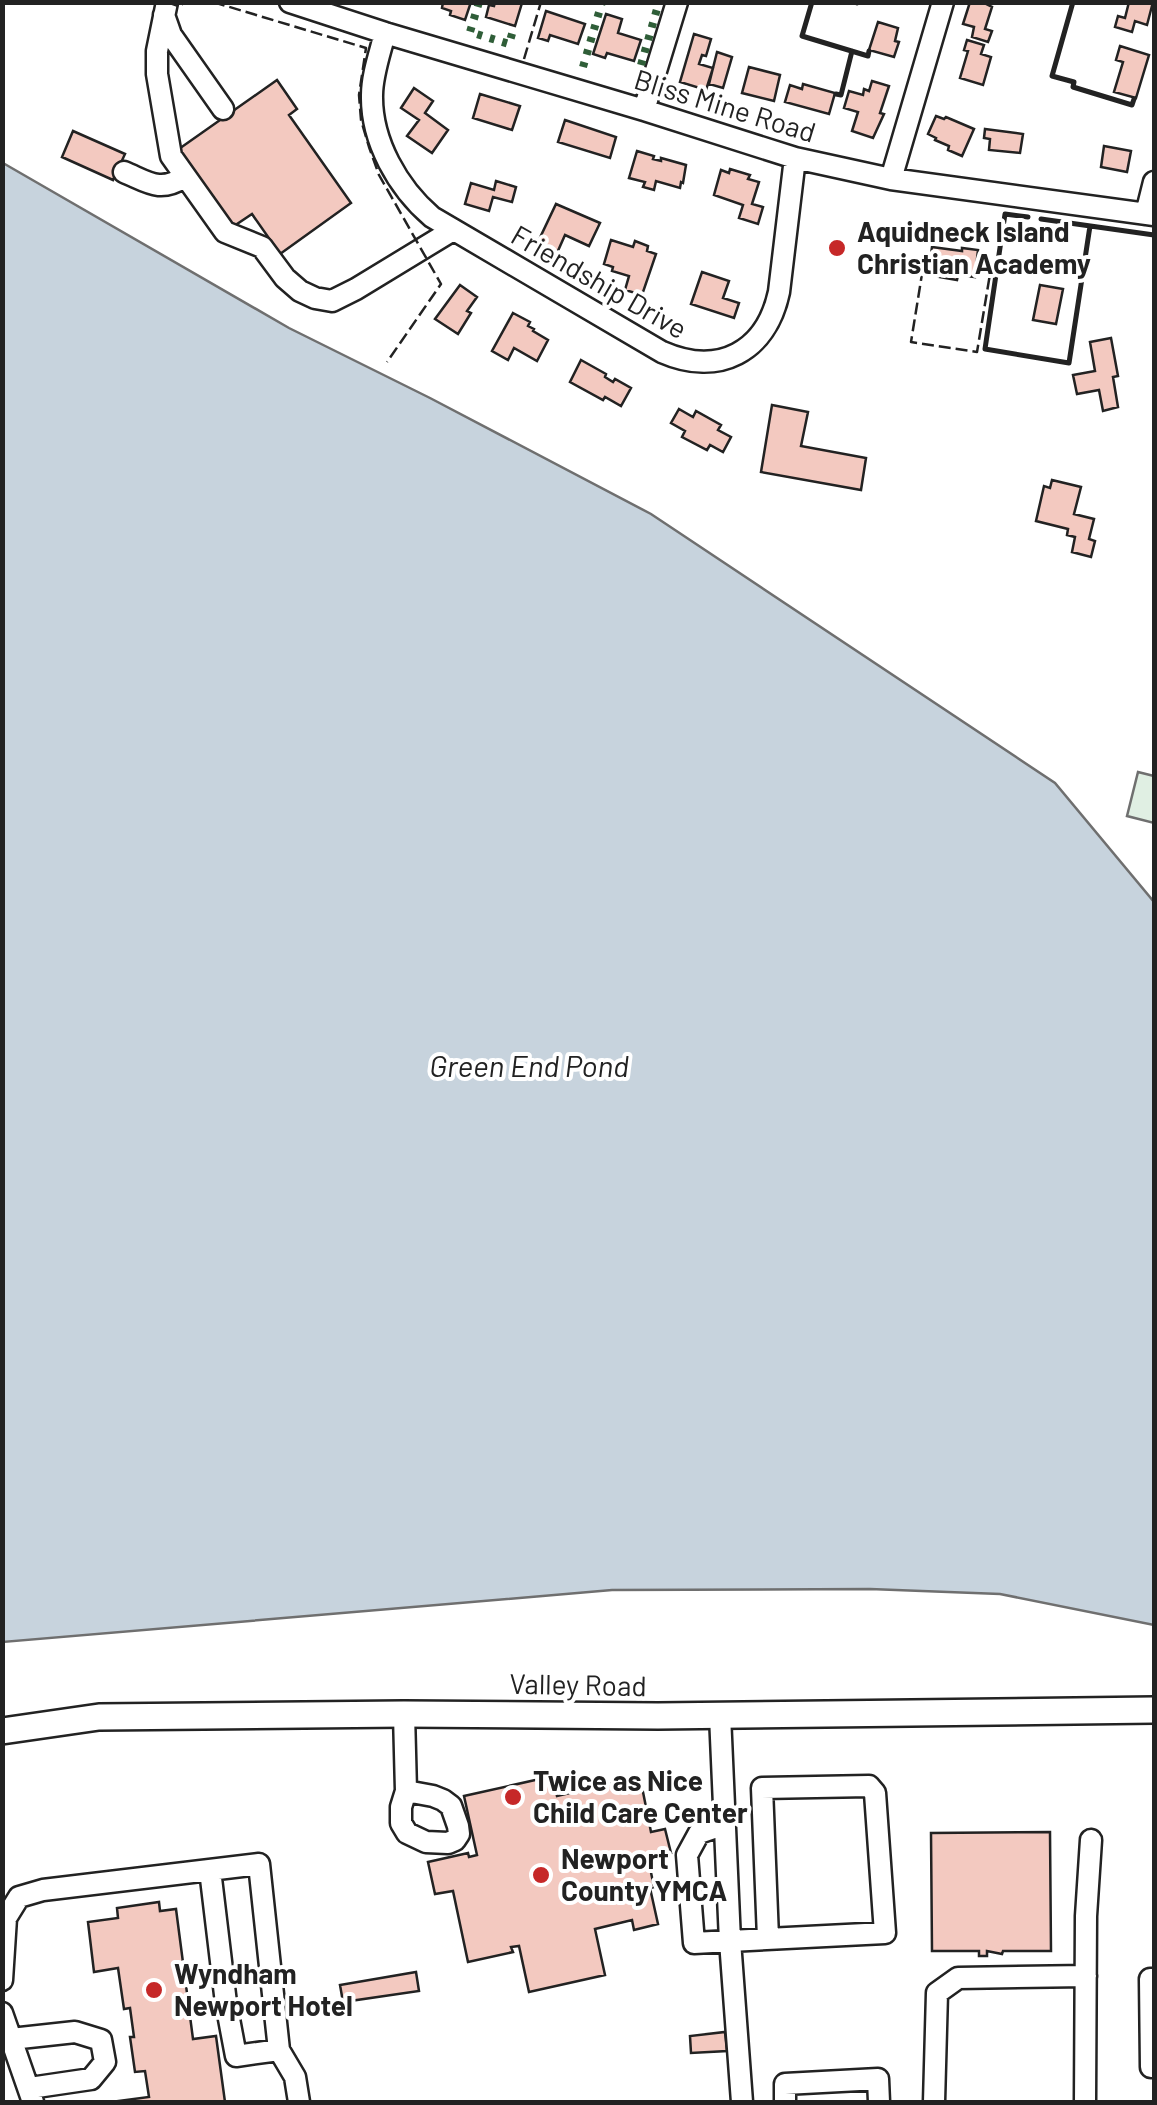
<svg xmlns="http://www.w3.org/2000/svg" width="1157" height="2105" font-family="Barlow,sans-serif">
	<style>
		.green { fill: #e0efe3; stroke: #6f6f6f; stroke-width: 2.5 }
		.water { fill: #c7d3dd; stroke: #6f6f6f; stroke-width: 2.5 }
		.building { fill: #f3c9c0; stroke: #222; stroke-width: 2.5 }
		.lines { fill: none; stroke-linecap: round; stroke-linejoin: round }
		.minor-casing { stroke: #222; stroke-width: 25 }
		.major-casing { stroke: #222; stroke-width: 30 }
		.minor { stroke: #fff; stroke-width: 20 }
		.major { stroke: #fff; stroke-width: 25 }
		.hedge { stroke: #2f5e38; stroke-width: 8; stroke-dasharray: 5 8; stroke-linecap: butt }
		.fence { stroke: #222; stroke-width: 2.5; stroke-dasharray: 12 5; stroke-linecap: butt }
		.wall { stroke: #222; stroke-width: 5 }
		.poi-dot { fill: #c62828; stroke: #fff; stroke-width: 4 }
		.labels { text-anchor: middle; stroke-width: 8; stroke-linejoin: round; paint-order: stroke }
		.street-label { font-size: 28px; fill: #222; stroke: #fff }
		.poi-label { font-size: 28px; font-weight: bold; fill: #222; stroke: #fff; text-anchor: start }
		.water-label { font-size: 30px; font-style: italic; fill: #222; stroke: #fff }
	</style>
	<rect width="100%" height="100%" fill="#fff"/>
	<!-- green -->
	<path class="green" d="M1138 772 1154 776V823L1127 816Z"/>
	<!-- water -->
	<path class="water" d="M3 163 289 328 430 398 651 514 1055 783 1154 902V1625L1000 1594 870 1589 612 1590 3 1642Z"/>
	<!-- building -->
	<path class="building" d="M443 2H471L465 20 450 15 451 11 442 8Z
		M495 2 522 3 515 26 486 17 489 5 494 6Z
		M970 2H982L992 7 985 29 992 31 988 42 972 37 974 27 963 24Z
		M1129 2H1153L1147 25 1135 21 1132 32 1115 27 1118 16 1125 18Z
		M546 11 585 24 578 44 550 35 548 41 538 38Z
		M606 14 622 19 618 33 641 40 634 61 607 53 605 58 593 54Z
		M878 22 898 28 895 41 899 42 894 57 869 50Z
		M694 34 711 39 706 56 702 55 699 64 713 68 706 90 680 82Z
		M967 40 984 45 981 54 991 57 983 85 960 78 968 51 964 50Z
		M1120 46 1149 55 1136 98 1114 92 1123 62 1116 60Z
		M717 52 732 57 723 88 709 84Z
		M749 67 780 75 774 101 742 93Z
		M277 80 297 109 289 115 351 203 280 254 252 214 231 228 176 151Z
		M872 81 889 86 880 113 884 114 873 138 852 131 858 112 844 108 849 91 863 95 864 89 869 91Z
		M803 84 835 93 829 114 785 102 790 85 802 89Z
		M414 88 433 101 425 113 448 130 432 153 407 136 419 120 401 108Z
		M480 94 520 106 512 130 473 118Z
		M936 116 944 119 946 117 974 129 962 156 948 150 949 146 935 140 936 138 928 134Z
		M565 120 616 137 610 158 558 142Z
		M985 129 1023 134 1020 153 989 150 990 139 984 138Z
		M73 131 125 154 113 180 62 157Z
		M1104 146 1131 151 1127 172 1101 167Z
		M637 151 654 156 653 159 661 161V158L686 165 683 183 681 182 680 188 656 181 654 190 643 187 645 182 629 178Z
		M730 169 750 175 748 179 759 182 752 204 763 207 758 224 739 218 743 205 714 195 721 170 729 173Z
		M496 181 516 187 512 202 493 197 489 211 465 204 471 183 494 190Z
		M556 204 600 223 589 246 565 235 557 253 537 244Z
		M611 240 633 247 635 241 648 246 647 251 656 254 642 295 625 290 629 276 612 271 613 267 604 264Z
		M932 247 962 251V248L978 250 975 277 958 275 957 280 928 275Z
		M702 272 729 281 723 298 739 303 734 318 691 304Z
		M460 285 477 297 467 311 471 313 458 334 435 319Z
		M1040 285 1063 289 1056 324 1033 320Z
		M513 313 530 322 528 326 534 329 533 331 548 340 537 361 514 348 508 360 492 351Z
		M1111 338 1118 376 1113 377 1118 407 1103 411 1099 390 1077 394 1073 375 1095 371 1090 342Z
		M581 360 606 374 605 377 613 382 615 379 631 388 621 406 605 397 603 400 570 382Z
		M772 405 808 412 801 446 866 458 861 490 761 472Z
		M679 409 693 417 696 411 721 425 718 430 731 437 723 452 710 445 707 450 682 437 685 431 671 423Z
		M1052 480 1081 487 1074 514 1094 519 1089 539 1095 541 1091 557 1072 552 1075 537 1067 535 1068 529 1036 521 1044 486 1050 488Z
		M553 1776 557 1796 640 1777 651 1832 665 1829 671 1853 648 1858 654 1887 650 1888 658 1924 634 1930 632 1920 595 1929 605 1975 529 1992 519 1946 511 1947 513 1952 468 1962 453 1891 435 1894 428 1862 468 1853 469 1857 477 1855 464 1796Z
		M1050 1832 1051 1951H1003L1002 1954 987 1951V1956H979V1951H932L931 1833Z
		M159 1902 160 1911 176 1909 193 2039 216 2036 225 2102H111L149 2097 145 2071 135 2072 130 2037H134L130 2008 124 2009 118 1968 94 1972 88 1922 118 1918 117 1908Z
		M416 1972 419 1991 343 2002 340 1985Z
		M725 2032 727 2051 691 2053 690 2036Z"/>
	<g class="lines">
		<!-- minor casing -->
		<g class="minor-casing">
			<path id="minor" d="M167 2 157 51V74L171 156 225 232 262 247 285 278 300 291 315 298 332 301 356 289 453 230
				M290 2 385 33 644 110 795 158 891 179 1154 215
				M164 15 171 35 223 109
				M385 33C380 53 372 75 372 95 371 141 398 188 432 217L662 352C719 377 766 352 779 292L795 158
				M644 110 677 2
				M124 172C148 182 160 193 184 177
				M891 179 943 2
				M1146 214 1154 182
				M404 1714 406 1791 401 1807V1823L407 1833 426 1842 448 1843 455 1840 459 1834 458 1826 451 1806 443 1800 433 1796 406 1791
				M720 1715 730 1941 885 1933 875 1793 869 1786 762 1788 768 1938
				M725 1824 699 1833 687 1855 694 1943 730 1941 742 2102
				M210 1870 226 2003 236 2056 279 2050
				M1154 1979H1150L1151 2067 1154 2066
				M2 1980 6 1918 19 1897 43 1890 259 1864 279 2050 295 2077 299 2102
				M2 2013 33 2102
				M2 2040 75 2032 101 2040 105 2062 91 2079 30 2088
				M785 2102V2084L878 2079 879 2102
				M934 2102 937 1993 958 1978 1086 1976
				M1085 2102 1086 1916 1091 1840"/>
		</g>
		<!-- major casing -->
		<g class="major-casing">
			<path id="major" d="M2 1731 99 1717 404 1714 658 1716 1154 1710"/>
		</g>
		<!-- minor -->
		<use href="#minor" class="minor"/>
		<!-- major -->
		<use href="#major" class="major"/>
		<!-- hedge -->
		<path class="hedge" d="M479 2 470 32 509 44 514 27
			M641 65 659 2
			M583 67 602 2"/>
		<!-- fence -->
		<path class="fence" d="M167 2 181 7 183 2
			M213 2 366 48 359 95 361 120 369 147 379 175 441 284 387 362
			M524 59 541 2
			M927 274H922L911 342 977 352 990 274 978 272"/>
		<!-- wall -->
		<path class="wall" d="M812 2 802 36 868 56 869 51
			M854 2 857 3
			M1073 2 1052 76 1074 82 1073 87 1132 105 1134 99
			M836 94 841 95 852 51
			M1028 217 1005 214 985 349 1069 363 1090 226
			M1041 219 1154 235"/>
	</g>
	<!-- markers -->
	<g class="poi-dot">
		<circle cx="837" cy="248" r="10"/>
		<circle cx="513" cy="1797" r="10"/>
		<circle cx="541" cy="1875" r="10"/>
		<circle cx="154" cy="1990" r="10"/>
	</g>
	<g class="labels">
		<!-- street labels -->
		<g class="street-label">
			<text transform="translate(725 106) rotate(17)" y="10">Bliss Mine Road</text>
			<text transform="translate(599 282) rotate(30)" y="10">Friendship Drive</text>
			<text transform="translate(578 1685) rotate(1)" y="10">Valley Road</text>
		</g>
		<!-- poi labels -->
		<g class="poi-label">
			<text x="857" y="242">Aquidneck Island<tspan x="857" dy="32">Christian Academy</tspan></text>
			<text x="533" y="1791">Twice as Nice<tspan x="533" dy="32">Child Care Center</tspan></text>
			<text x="561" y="1869">Newport<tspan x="561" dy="32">County YMCA</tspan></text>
			<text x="174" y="1984">Wyndham<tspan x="174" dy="32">Newport Hotel</tspan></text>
		</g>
		<!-- water labels -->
		<g class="water-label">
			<text x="529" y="1077">Green End Pond</text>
		</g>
	</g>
	<!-- border -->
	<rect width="1157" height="2105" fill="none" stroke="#222222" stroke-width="10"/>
</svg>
